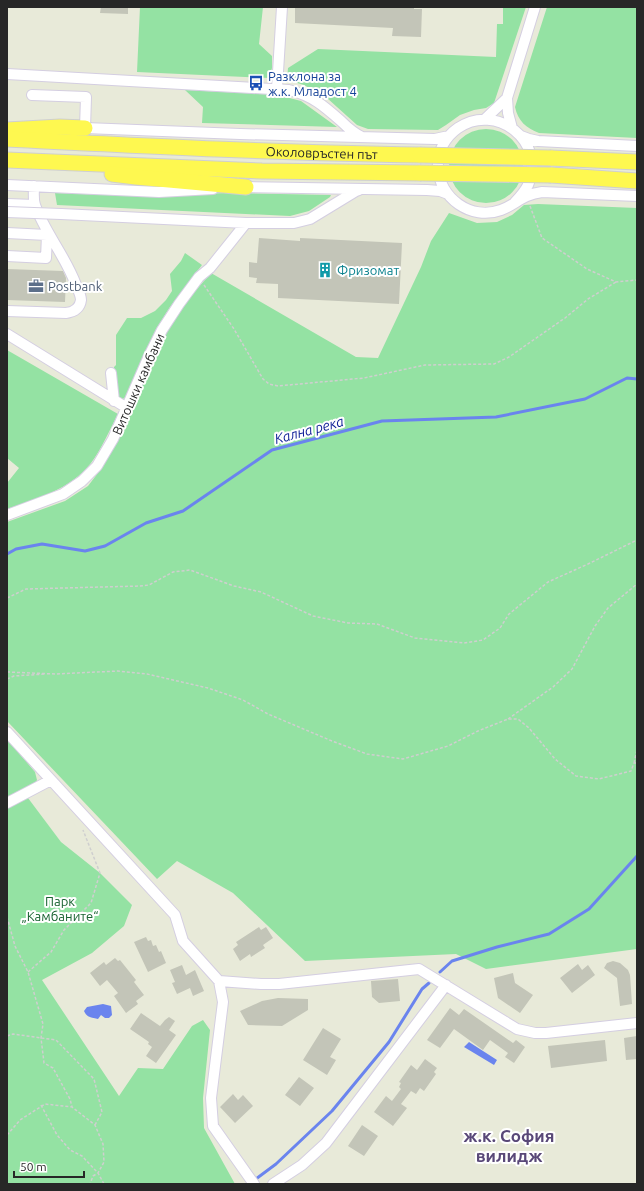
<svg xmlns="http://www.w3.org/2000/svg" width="644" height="1191" font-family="Ubuntu,sans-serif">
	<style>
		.green { fill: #94e2a3 }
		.water { fill: #6a84ee }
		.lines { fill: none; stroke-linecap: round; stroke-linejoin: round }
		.stream { stroke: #6a84ee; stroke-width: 3 }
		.building { fill: #c3c5b8 }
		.minor-casing { stroke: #d4cee1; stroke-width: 12 }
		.highway-casing { stroke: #cfcfcf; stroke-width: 17 }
		.path { stroke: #cfcfcf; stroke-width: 1.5; stroke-dasharray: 3 2; stroke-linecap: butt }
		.minor { stroke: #fff; stroke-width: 10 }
		.highway { stroke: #fef850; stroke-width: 15 }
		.minor-bridge-casing { stroke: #d4cee1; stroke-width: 12; stroke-linecap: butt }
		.highway-bridge-casing { stroke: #cfcfcf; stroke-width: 17; stroke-linecap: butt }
		.minor-bridge { stroke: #fff; stroke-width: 10 }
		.highway-bridge { stroke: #fef850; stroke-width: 15 }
		.labels { text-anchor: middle; stroke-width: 4; stroke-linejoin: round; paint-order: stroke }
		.transit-label { font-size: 13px; fill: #164399; stroke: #fff; text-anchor: start }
		.street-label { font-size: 13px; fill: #272727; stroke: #fff }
		.culture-label { font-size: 13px; fill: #0d838f; stroke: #fff; text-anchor: start }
		.service-label { font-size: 13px; fill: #4e5e75; stroke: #fff; text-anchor: start }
		.park-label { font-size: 13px; fill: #196331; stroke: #fff }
		.water-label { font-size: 14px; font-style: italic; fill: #0d1d96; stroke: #fff }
		.district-label { font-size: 17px; font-weight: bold; fill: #594878; stroke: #fff }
	</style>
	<rect width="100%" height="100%" fill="#e8ead9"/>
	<!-- green -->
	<path class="green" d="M140 7H263L259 44 272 56V68L269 78 137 72Z
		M503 7H526L494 103 486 108 474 110 460 115 446 125 438 130 368 129 357 125 327 98 304 85 287 80 288 68 318 49 496 57 497 24H503Z
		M547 7H637V138L539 133C526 128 518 121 515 107Z
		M185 90 278 95 301 101 337 127 202 123 203 107Z
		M449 166a37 37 0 1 1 74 0a37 37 0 1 1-74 0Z
		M55 193 158 197 224 193 331 195 330 197 309 211 290 216 57 205Z
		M538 204 637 208V949L486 969 456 954 305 961 233 893 177 861 157 879 7 721V522L65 501 88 486 101 469 115 442 151 359 182 306 211 273 356 357 378 358 421 267 431 241 449 213 477 223 497 222 512 215 524 205Z
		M185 253 202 265 170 307 156 329 126 397 121 400H117L114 367 116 365V335L127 318H141L155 311 166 300 172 291 170 274 181 261Z
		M7 350 118 414C110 429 101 450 91 463 70 490 38 498 7 509V483L19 468 7 458Z
		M7 739 35 772 37 780 28 798 61 842 100 873 132 905 124 926 92 953 42 980 119 1096 138 1068 163 1069 192 1026 203 1020 210 1030 203 1098 204 1128 235 1184H7Z"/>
	<!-- water -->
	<path class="water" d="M103 1004 111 1006 112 1015 109 1018H105L101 1015 98 1019C91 1017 87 1018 84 1011L87 1007Z
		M469 1042 497 1060 494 1065 464 1047Z"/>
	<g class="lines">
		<!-- stream -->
		<path class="stream" d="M7 554 16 549 42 544 85 551 105 546 146 523 183 511 272 450 382 421 496 417 585 399 627 378 637 379
			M440 972 452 961 497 947 549 934 589 909 637 856
			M253 1181 276 1164 332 1111 389 1042 422 989 429 983"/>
	</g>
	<!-- building -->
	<path class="building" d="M101 7H128V14L100 13Z
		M295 7H414V9H422L421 37 392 36 393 28 295 23Z
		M259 238 300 241V238L402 243 399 304 278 298V284L256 283 257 278 249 277V262L257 263Z
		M7 269 63 271 66 278 65 302 7 300Z
		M259 927 261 930 266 927 273 938 263 945 265 948 251 957 250 954 240 961 233 949 238 945 236 942Z
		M146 937 148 941 151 940 153 946 156 945 159 952 161 951 166 963 148 972 134 942Z
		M115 958 118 961 120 960 136 980 134 982 144 995 136 1001 138 1004 126 1013 114 996 118 993 107 980 100 986 90 973 104 962 106 965Z
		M613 961 620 963 628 970 630 975 632 1004 620 1006 617 978 604 968 607 963Z
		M578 964 582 970 588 965 595 975 572 993 560 978Z
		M182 965 186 975 195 970 204 991 193 996 190 988 177 994 172 983 175 982 170 970Z
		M513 973 515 983 533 995 520 1013 498 998 494 978Z
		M398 979 400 1001 379 1003 372 997 371 981Z
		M278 998 308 999V1010L282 1026 248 1025 240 1011 262 1001Z
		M450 1008 459 1015 464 1009 513 1043 516 1040 525 1047 514 1063 505 1057 508 1053 490 1040 483 1050 454 1029 440 1048 427 1040Z
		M141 1013 160 1026 165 1020 169 1017 175 1021 169 1030 176 1035 156 1063 146 1056 152 1047 148 1044 149 1042 130 1029Z
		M323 1028 341 1039 330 1057 336 1060 327 1075 303 1060Z
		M637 1036V1059L626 1060 624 1038Z
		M605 1040 607 1061 551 1068 548 1046Z
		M425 1059 437 1068 434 1072 436 1074 424 1091 420 1088 416 1094 411 1091 401 1104 407 1108 393 1126 374 1112 386 1096 392 1101 401 1089 399 1087 401 1083 399 1082 411 1065 417 1070Z
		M299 1077 314 1088 300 1106 285 1095Z
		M233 1094 238 1100 243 1095 253 1106 235 1123 220 1107Z
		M362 1125 378 1136 364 1156 348 1146Z"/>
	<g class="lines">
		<!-- minor casing -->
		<g class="minor-casing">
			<path id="minor" d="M7 74 289 90C313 96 324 106 342 122 348 128 354 133 362 137
				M277 88 282 7
				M32 95 86 97 85 128 240 134 435 139 449 136
				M485 119 507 98
				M512 128 508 113 507 98 535 7
				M521 136 529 139 538 141 637 146
				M7 185 159 192 213 189
				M241 187 427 190 440 191 448 194
				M515 202C520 197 525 191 528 185 547 141 496 102 458 128 445 137 437 152 438 167 439 198 471 221 501 210 517 204 521 195 542 192L637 196
				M7 204 35 205
				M61 214 246 223H294L310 219 356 191 359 190
				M7 233 47 235 46 258 7 256
				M7 311 66 313C74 312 80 308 81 300 81 295 78 290 76 285 66 257 45 233 35 205 33 199 34 192 34 186
				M7 334 127 408
				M111 373 114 401
				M7 515 63 494 82 481 97 466 113 439 149 356 162 330 179 304 199 277 210 268 246 223
				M7 732 175 915 183 941 219 981 223 1002 211 1098 213 1126 254 1184
				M7 803 51 780
				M219 981 261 984H279L419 969 517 1029 535 1033H546L637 1023
				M273 1184 302 1165 326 1143 446 985"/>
		</g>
		<!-- highway casing -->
		<g class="highway-casing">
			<g id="highway">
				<path d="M7 130 60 127 85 128"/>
				<path id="s1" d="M7 139C145 146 282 153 420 155"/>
				<path d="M551 158 637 162"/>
				<path d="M7 160 262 171 420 173"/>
				<path d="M112 174 136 177 246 187"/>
				<path d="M551 175 637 181"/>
			</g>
		</g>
		<!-- path -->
		<path class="path" d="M530 206 542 238 587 269 616 282 637 280
			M204 285 234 329 263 379 269 384 278 386 364 378 425 365 494 364 509 357 565 318 588 299 616 282
			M7 598 26 589 140 586 149 585 173 572 190 570 234 586 261 592 313 616 348 623 377 624 415 638 464 643 483 640 500 628 509 614 548 582 588 564 637 540
			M7 672 56 674 118 671 147 674 208 688 243 700 268 714 332 741 367 754 403 759 448 746 478 731 508 719H518L529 728 555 759 576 776 599 779 631 771 634 763H637
			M7 679 14 676 46 674
			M508 719 553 687 572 669 595 626 608 608 637 584
			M634 763 637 750
			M7 917 15 946 28 972 43 1024 41 1038 44 1063 53 1068 70 1099 72 1107
			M28 972 51 952 64 930 91 903 100 873 83 830
			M7 1036 13 1034 56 1040 94 1079 102 1112 95 1125
			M41 1105 57 1135 70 1150 82 1156 98 1173 104 1184
			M7 1135 20 1120 45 1104 72 1107 95 1125 103 1144 104 1162 98 1173 93 1176 90 1184"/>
		<!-- minor -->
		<use href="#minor" class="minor"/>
		<!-- highway -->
		<use href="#highway" class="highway"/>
		<!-- minor-bridge casing -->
		<g class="minor-bridge-casing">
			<path id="minor-bridge" d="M7 212 61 214"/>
		</g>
		<!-- highway-bridge casing -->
		<g class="highway-bridge-casing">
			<path id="highway-bridge" d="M420 155 551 158
				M420 173 551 175"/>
		</g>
		<!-- minor-bridge -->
		<use href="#minor-bridge" class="minor-bridge"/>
		<!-- highway-bridge -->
		<use href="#highway-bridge" class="highway-bridge"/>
	</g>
	<!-- icons -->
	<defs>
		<g id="bus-bare" transform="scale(1.2)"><path d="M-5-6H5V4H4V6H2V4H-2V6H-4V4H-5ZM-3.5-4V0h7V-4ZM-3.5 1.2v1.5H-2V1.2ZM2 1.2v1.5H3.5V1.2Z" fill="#1a4fb4" stroke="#fff" stroke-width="2.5" paint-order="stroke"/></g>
		<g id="building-bare" transform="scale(1.2)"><path d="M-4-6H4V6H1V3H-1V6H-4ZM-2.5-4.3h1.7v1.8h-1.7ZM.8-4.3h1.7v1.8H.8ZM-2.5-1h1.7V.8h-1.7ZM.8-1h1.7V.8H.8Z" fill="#0f9aa8" stroke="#fff" stroke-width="2.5" paint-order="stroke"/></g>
		<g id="office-bare" transform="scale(1.2)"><path d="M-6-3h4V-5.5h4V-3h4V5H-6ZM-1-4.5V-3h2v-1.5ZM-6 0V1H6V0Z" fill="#5c6f8a" stroke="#fff" stroke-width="2.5" paint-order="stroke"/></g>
	</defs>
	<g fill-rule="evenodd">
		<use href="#bus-bare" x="256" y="83"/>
		<use href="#building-bare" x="325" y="270"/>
		<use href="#office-bare" x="36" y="286"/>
	</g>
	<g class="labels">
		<!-- transit labels -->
		<g class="transit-label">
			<text x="268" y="81">Разклона за<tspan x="268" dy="15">ж.к. Младост 4</tspan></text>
		</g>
		<!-- street labels -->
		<g class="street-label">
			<text dy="5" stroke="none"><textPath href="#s1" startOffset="315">Околовръстен път</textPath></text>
			<text transform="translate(138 384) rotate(-66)" y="5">Витошки камбани</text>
		</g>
		<!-- culture labels -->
		<g class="culture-label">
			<text x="337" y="275">Фризомат</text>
		</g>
		<!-- service labels -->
		<g class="service-label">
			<text x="48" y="291">Postbank</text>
		</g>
		<!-- park labels -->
		<g class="park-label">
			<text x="60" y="906">Парк<tspan x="60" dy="15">„Камбаните“</tspan></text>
		</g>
		<!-- water labels -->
		<g class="water-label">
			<text transform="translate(309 430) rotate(-15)" y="5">Кална река</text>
		</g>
		<!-- district labels -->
		<g class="district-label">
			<text x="509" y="1142">ж.к. София<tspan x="509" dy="20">вилидж</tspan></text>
		</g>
	</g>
	<!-- border -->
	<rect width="644" height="1191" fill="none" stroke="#272727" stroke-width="16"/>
	<!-- scale -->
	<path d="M14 1171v6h70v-6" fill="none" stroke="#272727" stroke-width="2"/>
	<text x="20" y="1171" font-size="12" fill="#272727" stroke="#ffffff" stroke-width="3" paint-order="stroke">50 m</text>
</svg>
